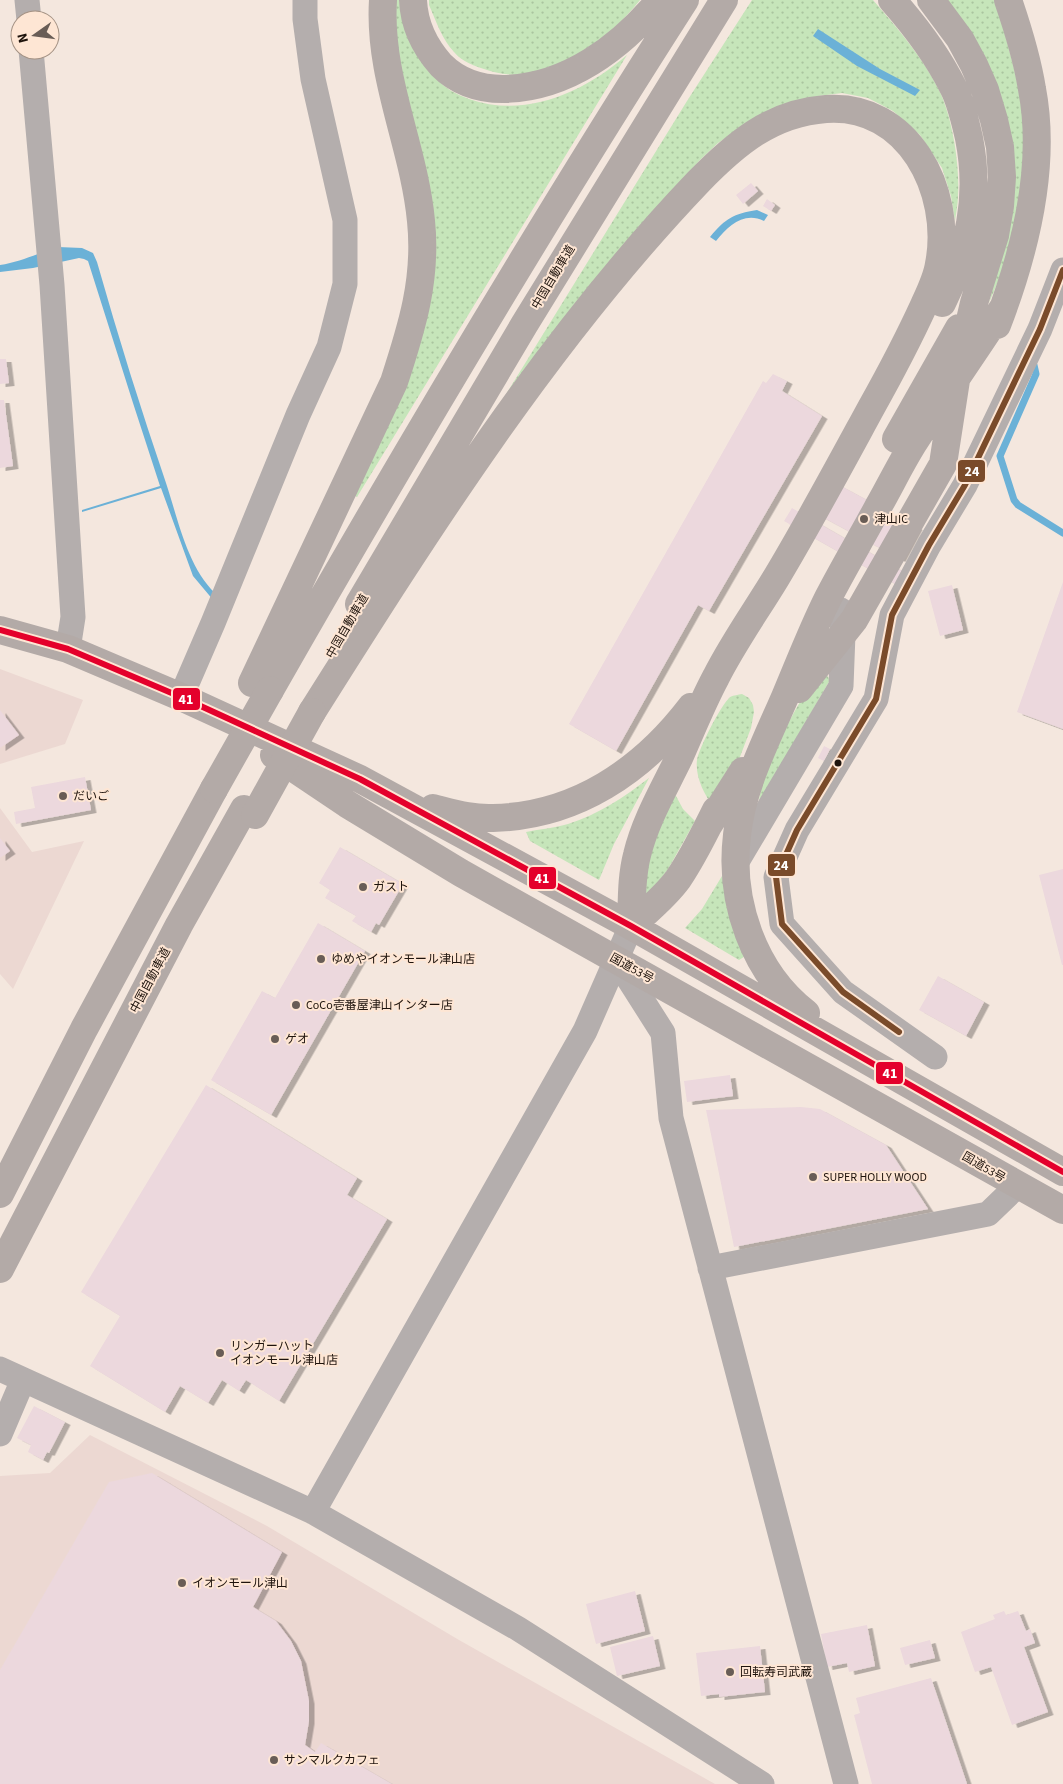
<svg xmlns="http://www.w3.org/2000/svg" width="1063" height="1784" font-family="'Source Sans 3','Noto Sans JP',sans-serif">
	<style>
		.commercial { fill: #ecd8d2 }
		.grass { fill: url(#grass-dots) }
		.water { fill: #6bb1d7 }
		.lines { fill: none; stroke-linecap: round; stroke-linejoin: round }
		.stream { stroke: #6bb1d7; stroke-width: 7 }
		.building { fill: #ecd8dd; filter: url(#shadow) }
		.minor { stroke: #b4aead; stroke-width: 25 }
		.highway { stroke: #b3aaa7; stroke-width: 28 }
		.highway-bridge { stroke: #b3aaa7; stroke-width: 28 }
		.bus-1-casing { stroke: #fee6d4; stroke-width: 10 }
		.bus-2-casing { stroke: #fee6d4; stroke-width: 10 }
		.bus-1 { stroke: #e4002b; stroke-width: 6 }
		.bus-2 { stroke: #7a4b2a; stroke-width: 6 }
		.poi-dot { fill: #695d56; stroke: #fee6d4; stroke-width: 2 }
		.bus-dot { fill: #1e130c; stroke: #fee6d4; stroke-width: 2 }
		.labels { text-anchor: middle; stroke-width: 4; stroke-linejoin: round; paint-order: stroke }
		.street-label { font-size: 12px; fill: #1e130c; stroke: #fee6d4 }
		.poi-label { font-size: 12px; fill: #1e130c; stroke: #fee6d4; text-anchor: start }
		.line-badge { stroke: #fee6d4; stroke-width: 2 }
		.badge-label { font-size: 14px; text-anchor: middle; font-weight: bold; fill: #fff }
	</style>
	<defs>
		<pattern id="grass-dots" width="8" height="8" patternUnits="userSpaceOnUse" patternTransform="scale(1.25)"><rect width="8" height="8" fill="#c6e5ba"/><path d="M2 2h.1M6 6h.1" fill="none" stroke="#aac49f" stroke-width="1.8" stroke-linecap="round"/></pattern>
		<filter id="shadow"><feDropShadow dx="5.5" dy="3" stdDeviation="0" flood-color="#0004"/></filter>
	</defs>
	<rect width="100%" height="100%" fill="#f4e7de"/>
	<!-- commercial -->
	<path class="commercial" d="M0 669 83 700 65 744 0 764Z
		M0 808 32 852 84 841 13 989 0 974Z
		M90 1435 267 1526 459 1640 715 1784H0V1476L50 1473Z"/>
	<!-- grass -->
	<path class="grass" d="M393 0H399C401 9 403 18 406 26 409 35 430 71 437 79 444 88 458 95 469 99 526 119 584 92 627 55L357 497 355 496 424 327 397 68Z
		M429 0H640C606 43 546 90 487 70 475 66 462 62 454 52 442 39 436 21 429 5Z
		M752 0H873C897 28 922 56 939 90 952 116 960 165 958 195 958 204 956 213 955 221L951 196 942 168 920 135 893 111 868 98 842 93 818 96 785 105 751 121 718 143 700 160 654 212 474 446 687 101Z
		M943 0H995C1004 28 1011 56 1018 85 1021 95 1025 107 1026 118 1031 181 1014 246 989 303L1006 234 1011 183Z
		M826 674 830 680 759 803C759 778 798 698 816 679 819 677 823 676 826 674Z
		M742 694 749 698 753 705 754 712 751 728 725 796 714 807C704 795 695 776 697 760 699 748 721 705 730 697 734 695 738 695 742 694Z
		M649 778 614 844 599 880 530 841 526 832C540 829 555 828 568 824 599 814 623 798 649 778Z
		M674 796H676L683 809 695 821 667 871 646 897C641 866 661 823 674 796Z
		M722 876 731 916 747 955 739 960 685 928 702 909Z"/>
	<!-- water -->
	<path class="water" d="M818 29 880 69 920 90 915 96 857 66 813 36Z
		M757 210 768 215 764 221C744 211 728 226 716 241L710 237C726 218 733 214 757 210Z
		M58 247 82 248 93 253 97 262C118 336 141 410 166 483 178 519 187 566 215 593L214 601 193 576 161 488 82 512V510L160 486 133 403 88 261 84 259 79 258 33 268 0 272V265C21 262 38 253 58 247Z"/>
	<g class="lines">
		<!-- stream -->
		<path class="stream" d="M1034 365 1036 374 1000 456 1014 500 1018 505 1063 533"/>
	</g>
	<!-- building -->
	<path class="building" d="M751 183 758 191 743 204 736 195Z
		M767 199 775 205 771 211 763 206Z
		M0 359H6L9 383 0 384Z
		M773 374 787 381 782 391 822 416 709 611 698 605 616 751 569 724 763 381 766 383Z
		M0 400H4L13 466 0 468Z
		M828 479 917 527 900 559 811 511Z
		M792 508 902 571 895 584 784 521Z
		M1063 582V729L1017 712Z
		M952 585 963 630 940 636 928 591Z
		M0 710 19 735 0 748Z
		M824 746 830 749 824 761 818 758Z
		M85 777 91 810 16 824 14 812 35 808 31 787Z
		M0 838 10 851 0 858Z
		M340 847 403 884 379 925 376 923 371 932 352 921 356 916 325 898 330 890 319 883Z
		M1063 869V965H1062L1039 875Z
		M318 923 365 951 271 1115 211 1080 262 991 275 998Z
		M938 976 984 1002 966 1036 919 1010Z
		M730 1075 733 1096 687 1102 684 1081Z
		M206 1085 357 1178 347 1195 387 1219 279 1401 246 1380 239 1391 222 1380 208 1403 180 1386 165 1412 90 1366 120 1316 81 1292Z
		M801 1107 820 1109 886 1145 928 1209 734 1247 706 1110Z
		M34 1406 65 1422 49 1453 47 1452 43 1460 28 1452 31 1445 17 1438Z
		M152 1473 282 1552 253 1607 276 1621 291 1641 301 1661 309 1701V1721L305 1745 315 1752 321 1743 392 1784H0V1670L109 1482Z
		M635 1591 645 1631 596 1644 586 1604Z
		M1004 1611 1006 1615 1018 1611 1026 1631 1030 1629 1035 1643 1024 1647 1048 1712 1012 1725 991 1667 975 1672 961 1632 995 1619 993 1615Z
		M867 1625 875 1666 849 1672 847 1663 827 1667 821 1634Z
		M653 1636 660 1666 617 1676 610 1647Z
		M930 1640 935 1658 905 1665 900 1648Z
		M760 1646 765 1692 719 1697V1694L701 1696 696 1653Z
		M931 1678 967 1784H872L854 1715 860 1713 856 1698Z"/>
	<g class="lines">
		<!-- minor -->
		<path class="minor" d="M27 0 29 20
			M31 50 52 285 73 617 68 649
			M181 697 213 623 298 415 329 347 345 284V220L313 79 305 19V0
			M735 865 841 686 843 634 841 610
			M616 959 663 1033 671 1118 846 1784
			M935 1057 843 992 782 924 776 877 797 830 876 699 892 615 929 545 965 485 1040 329 1063 270
			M710 1268 988 1214 1017 1186
			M0 1369 313 1512 517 1628 762 1784
			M0 1434 23 1380
			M313 1512 585 1031 631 926"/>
		<!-- highway -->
		<path class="highway" d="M413 0C414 24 425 47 441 65 458 82 480 89 503 89 567 88 621 47 660 0
			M892 0C916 27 937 55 953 87 961 102 965 121 969 138 981 199 969 248 942 303
			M997 325C1025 252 1047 167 1032 89 1027 58 1018 29 1008 0
			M896 439 959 328
			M359 604 524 325 724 0
			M0 630 68 649 181 697 360 779 631 926 1063 1172
			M252 683 394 382C412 327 427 279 421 221 414 146 378 77 383 0
			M799 689 854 620 943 464 956 380 974 303 995 235 1000 206 1002 177 1000 147 994 120 985 90 974 65 960 39 931 0
			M270 690C403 457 540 226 685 0
			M312 712C428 528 548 339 698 182 735 144 771 113 826 109 908 103 953 191 939 264 937 278 930 292 924 305 908 340 890 374 871 408 840 465 809 523 776 578 756 611 733 643 716 677 702 703 691 731 679 758 664 789 645 821 637 855 631 878 632 902 631 926
			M274 755 347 804 461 873 1063 1210
			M433 808C453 813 472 819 493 818 576 816 642 771 691 707
			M708 826 743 771
			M631 926C647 911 665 897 678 879 693 857 704 834 716 810
			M806 1013C753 972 729 901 737 835 742 787 766 741 785 697 799 664 812 630 828 598 844 567 862 537 878 507 890 486 900 465 913 444 942 398 973 354 1003 308
			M0 1194 84 1029 214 789
			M0 1269 179 925 244 809"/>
		<!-- highway-bridge -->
		<path class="highway-bridge" d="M214 789 270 690
			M255 815 312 712"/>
		<!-- bus-1 casing -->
		<g class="bus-1-casing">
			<path id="bus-1" d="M0 630 68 649 181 697 360 779 631 926 1063 1172"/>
		</g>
		<!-- bus-2 casing -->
		<g class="bus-2-casing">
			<path id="bus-2" d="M899 1032 843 992 782 924 776 877 797 830 876 699 892 615 929 545 965 485 1040 329 1063 270"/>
		</g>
		<!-- bus-1 -->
		<use href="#bus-1" class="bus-1"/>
		<!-- bus-2 -->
		<use href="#bus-2" class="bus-2"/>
	</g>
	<!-- markers -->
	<g class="poi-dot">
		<circle cx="864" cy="519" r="5"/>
		<circle cx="63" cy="796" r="5"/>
		<circle cx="363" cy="887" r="5"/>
		<circle cx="321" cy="959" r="5"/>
		<circle cx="296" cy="1005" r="5"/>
		<circle cx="275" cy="1039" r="5"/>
		<circle cx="813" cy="1177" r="5"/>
		<circle cx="220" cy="1353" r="5"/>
		<circle cx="182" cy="1583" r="5"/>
		<circle cx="730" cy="1672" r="5"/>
		<circle cx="274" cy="1760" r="5"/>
	</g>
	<circle class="bus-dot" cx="838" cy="763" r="4.5"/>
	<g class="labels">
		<!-- street labels -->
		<g class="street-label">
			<text transform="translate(553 277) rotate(-59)" y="4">中国自動車道</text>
			<text transform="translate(347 626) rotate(-60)" y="4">中国自動車道</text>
			<text transform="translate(632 968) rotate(29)" y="4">国道53号</text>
			<text transform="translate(150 980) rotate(-62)" y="4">中国自動車道</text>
			<text transform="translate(984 1167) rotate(30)" y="4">国道53号</text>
		</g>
		<!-- poi labels -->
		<g class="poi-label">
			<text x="874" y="523">津山IC</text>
			<text x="73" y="800">だいご</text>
			<text x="373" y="891">ガスト</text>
			<text x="331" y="963">ゆめやイオンモール津山店</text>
			<text x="306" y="1009">CoCo壱番屋津山インター店</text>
			<text x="285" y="1043">ゲオ</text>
			<text x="823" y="1181">SUPER HOLLY WOOD</text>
			<text x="230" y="1350">リンガーハット<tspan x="230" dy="14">イオンモール津山店</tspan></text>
			<text x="192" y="1587">イオンモール津山</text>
			<text x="740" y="1676">回転寿司武蔵</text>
			<text x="284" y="1764">サンマルクカフェ</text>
		</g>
	</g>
	<g class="line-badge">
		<rect x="957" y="459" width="29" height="24" rx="5" fill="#7a4b2a"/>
		<rect x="172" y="687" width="29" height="24" rx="5" fill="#e4002b"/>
		<rect x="767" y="853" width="29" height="24" rx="5" fill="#7a4b2a"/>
		<rect x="528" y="866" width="29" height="24" rx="5" fill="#e4002b"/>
		<rect x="875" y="1061" width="29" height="24" rx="5" fill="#e4002b"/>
	</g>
	<g class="badge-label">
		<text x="972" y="476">24</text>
		<text x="186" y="704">41</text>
		<text x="781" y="870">24</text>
		<text x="542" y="883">41</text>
		<text x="890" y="1078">41</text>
	</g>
	<!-- north arrow -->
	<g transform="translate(35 35) rotate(256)"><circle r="24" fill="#fee6d4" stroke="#a49284"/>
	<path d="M0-4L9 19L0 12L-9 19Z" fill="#695d56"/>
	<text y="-8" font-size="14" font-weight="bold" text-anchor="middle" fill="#1e130c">N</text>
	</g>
</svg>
